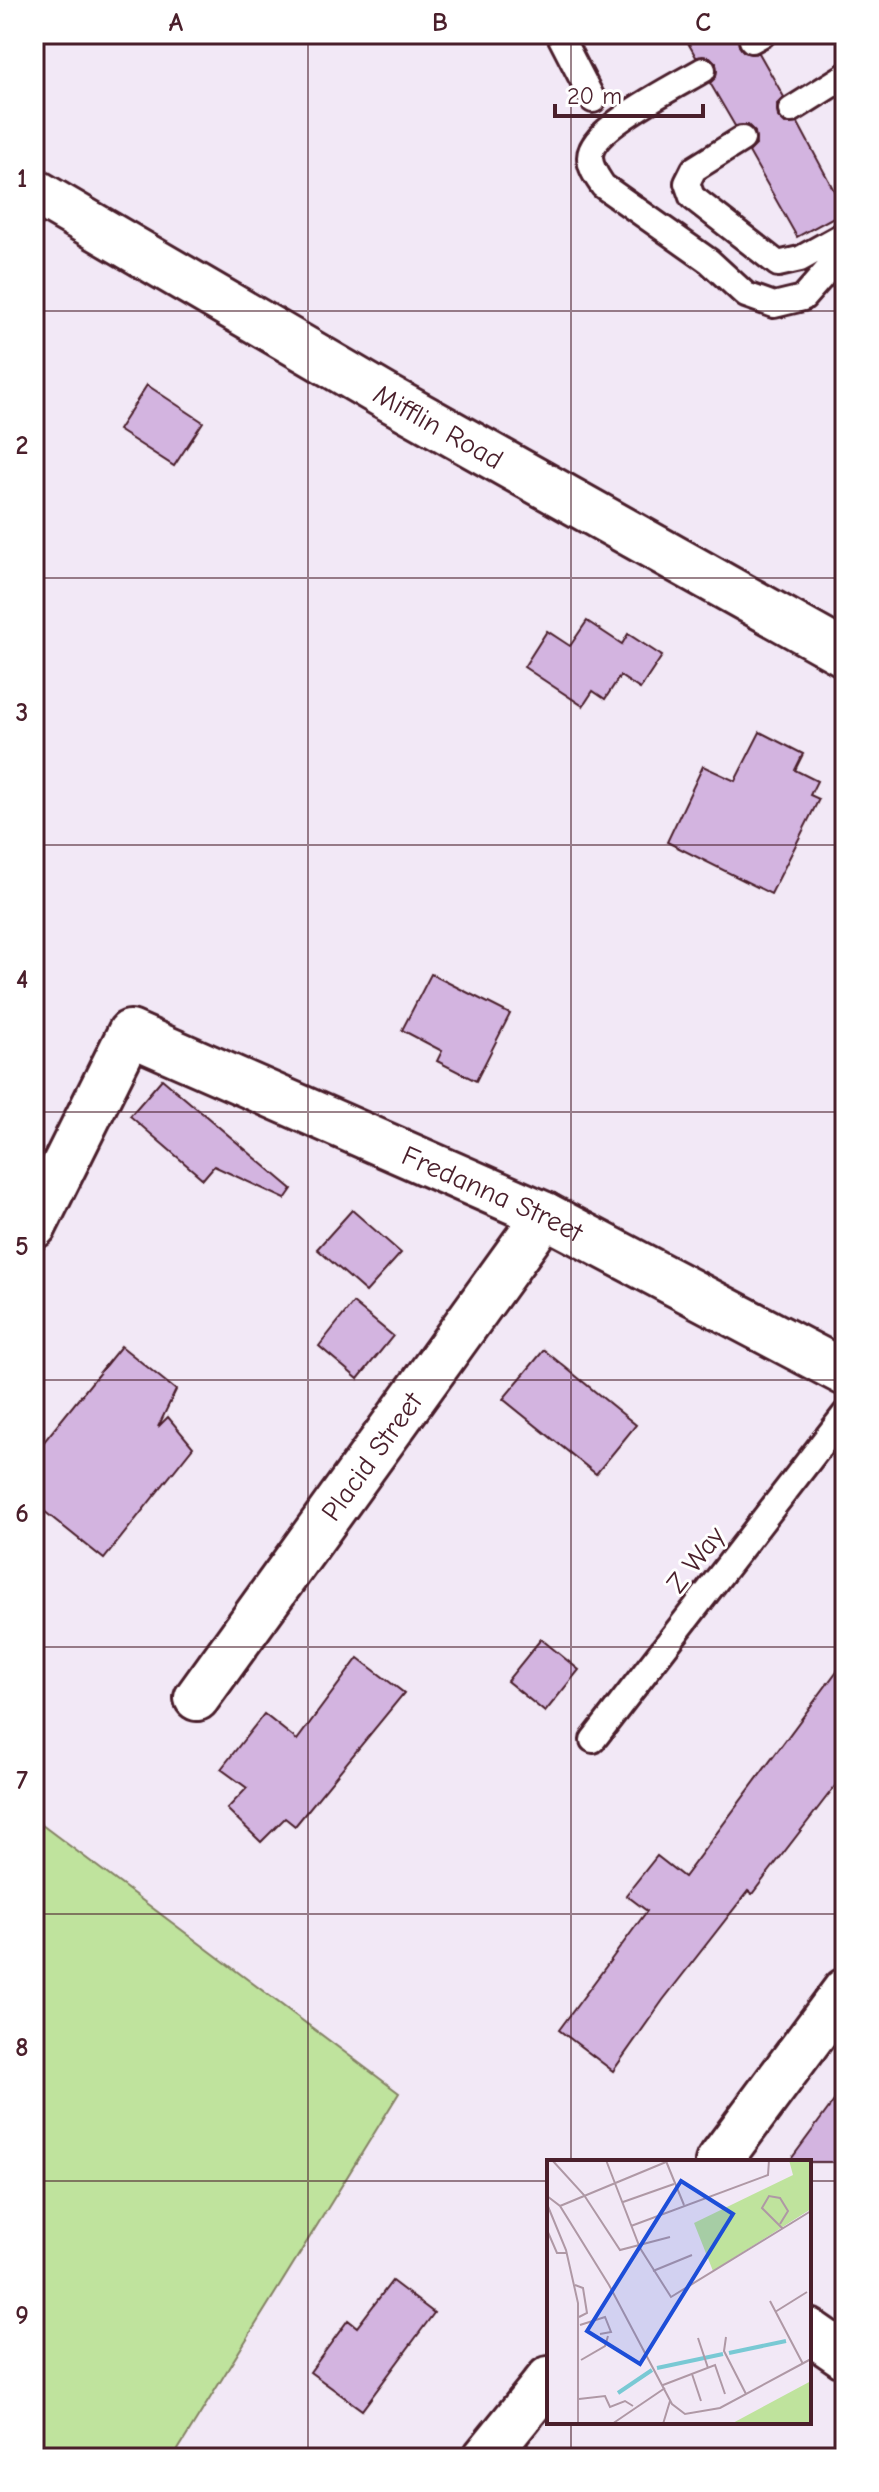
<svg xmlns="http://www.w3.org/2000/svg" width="879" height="2492" font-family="'Comic Neue',sans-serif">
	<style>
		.green { fill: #bfe39d; stroke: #848164; stroke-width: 2 }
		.building { fill: #d3b4e0; stroke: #4a1f2b; stroke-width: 2 }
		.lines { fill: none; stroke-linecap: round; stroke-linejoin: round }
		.lane-casing { stroke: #4a1f2b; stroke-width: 30 }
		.street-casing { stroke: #4a1f2b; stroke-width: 50 }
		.secondary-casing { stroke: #4a1f2b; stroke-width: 50 }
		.lane { stroke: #fff; stroke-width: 24 }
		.street { stroke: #fff; stroke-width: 44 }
		.secondary { stroke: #fff; stroke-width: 44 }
		.grid { fill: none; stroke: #4a1f2b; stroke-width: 2; stroke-opacity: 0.55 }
		.labels { text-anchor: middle; stroke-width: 6; stroke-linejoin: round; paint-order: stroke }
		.street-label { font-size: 28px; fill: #4a1f2b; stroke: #fff }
		.inset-river { fill: none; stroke: #79c9d4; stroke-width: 4 }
		.inset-road { fill: none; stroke: #af98a5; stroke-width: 2 }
		.view { fill: #1d4ed8; fill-opacity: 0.15; stroke: #1d4ed8; stroke-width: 4 }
		.inset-edge { fill: none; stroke: #4a1f2b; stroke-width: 4 }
		.neatline { fill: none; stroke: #4a1f2b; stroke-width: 3 }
		.grid-label { font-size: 26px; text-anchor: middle; font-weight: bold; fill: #4a1f2b }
	</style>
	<rect width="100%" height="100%" fill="#f2e8f6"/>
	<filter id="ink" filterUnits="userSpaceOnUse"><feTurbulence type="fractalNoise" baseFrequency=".0125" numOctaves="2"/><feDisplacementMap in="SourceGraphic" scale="16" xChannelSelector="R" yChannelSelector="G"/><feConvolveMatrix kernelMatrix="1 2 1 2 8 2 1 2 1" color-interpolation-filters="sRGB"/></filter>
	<g filter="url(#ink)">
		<!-- green -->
		<path class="green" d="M34 1819 399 2093 173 2458H34Z"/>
		<!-- building -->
		<path class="building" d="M683 34H739V46L744 52 759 53 784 97 777 104 778 117 785 124 798 123 845 211 797 237 749 152 756 145 755 132 748 125 735 126 710 83 716 77V63L710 57H696Z
			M147 385 203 422 174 466 118 430Z
			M587 621 622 644 628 634 662 656 640 689 620 676 605 699 593 691 583 706 524 667 547 631 570 646Z
			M760 732 803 754 795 770 817 781 810 795 819 799 771 894 667 842 703 766 735 781Z
			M431 974 510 1014 476 1081 437 1061 442 1051 402 1030Z
			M162 1079 292 1189 285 1199 214 1166 203 1179 130 1116Z
			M352 1210 401 1253 366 1292 317 1249Z
			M353 1303 393 1336 358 1379 319 1346Z
			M121 1346 176 1390 158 1427 168 1417 193 1447 104 1559 34 1503V1454Z
			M544 1350 636 1425 596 1474 503 1399Z
			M541 1639 579 1670 545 1712 507 1681Z
			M358 1658 404 1693 295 1826 285 1818 261 1842 227 1809 247 1788 221 1769 264 1714 297 1740Z
			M845 1660V1773L752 1894 748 1891 663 2000 613 2071 559 2030 647 1911 626 1895 657 1856 684 1877Z
			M845 2086V2162H789Z
			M392 2281 434 2313 362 2410 310 2372 348 2320 357 2327Z"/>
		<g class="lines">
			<!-- lane casing -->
			<g class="lane-casing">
				<path id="lane" d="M559 34 593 100
					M752 40 763 34
					M703 70C678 85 590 128 590 157 590 168 597 177 603 186L709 261 746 295 774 305 803 298 845 250
					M791 110 845 76
					M742 139 694 169 687 183 692 197 778 264 800 259 845 234
					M593 1740 845 1414"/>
			</g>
			<!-- street casing -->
			<g class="street-casing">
				<g id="street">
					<path id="s1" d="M34 1226 130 1033 545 1215 845 1373"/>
					<path id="s2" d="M197 1698 545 1215"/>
					<path d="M718 2162 845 1991"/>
					<path d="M809 2331 845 2356"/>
					<path d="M485 2458 549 2379"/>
				</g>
			</g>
			<!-- secondary casing -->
			<g class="secondary-casing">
				<g id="secondary">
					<path id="s3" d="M34 191 383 395 845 654"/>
				</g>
			</g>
			<!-- lane -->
			<use href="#lane" class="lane"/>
			<!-- street -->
			<use href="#street" class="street"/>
			<!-- secondary -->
			<use href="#secondary" class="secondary"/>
		</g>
	</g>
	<!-- grid -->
	<path class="grid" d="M308 34V2458M571 34V2162M34 311H845M34 578H845M34 845H845M34 1112H845M34 1380H845M34 1647H845M34 1914H845M34 2181H549M809 2181H845M571 2422V2458"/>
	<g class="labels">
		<!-- street labels -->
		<g class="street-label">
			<text dy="10" stroke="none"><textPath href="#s3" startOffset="468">Mifflin Road</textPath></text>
			<text dy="10" stroke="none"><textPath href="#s1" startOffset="612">Fredanna Street</textPath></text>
			<text dy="10" stroke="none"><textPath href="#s2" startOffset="298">Placid Street</textPath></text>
			<text transform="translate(695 1559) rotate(-52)" y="10">Z Way</text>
		</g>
	</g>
	<!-- overview -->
	<g transform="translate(547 2160)">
		<rect width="264" height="264" fill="#f2e8f6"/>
		<path d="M242 0H264V49L166 111 147 63 246 15ZM264 221V264H184Z" fill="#bfe39d"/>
		<path class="inset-river" d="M182 193 239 181M110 208 176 194M71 233 105 210"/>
		<path class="inset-road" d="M5 0 37 35 73 90 123 77M59 0 93 88 124 137 264 51M119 1 137 45M0 36 13 46 62 125 125 244 138 254 173 248 264 199M76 42 127 24M0 44 19 90 31 143V264M13 46 119 2M233 64 241 51 233 38 222 36 215 48 236 69M84 66 221 15 222 0M0 70 10 93H20M106 111 145 95M28 125 36 128 40 153 32 157M223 141 256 204M228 152 260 132M33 165 58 157 64 172 53 174M179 177 177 191 199 234M151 178 161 208M34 200 58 186 61 176M145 214 154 241M116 225 168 205 178 234M32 239 58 236 63 247 78 241 86 246M65 264 118 228M116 264 123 241"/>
		<path class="view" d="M134 21 186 54 93 204 40 171Z"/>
		<rect width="264" height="264" class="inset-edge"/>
	</g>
	<!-- margin -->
	<rect width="879" height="2492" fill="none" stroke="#fff" stroke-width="88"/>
	<!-- scale -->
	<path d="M555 104v12h148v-12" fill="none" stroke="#4a1f2b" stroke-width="4"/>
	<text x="567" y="104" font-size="24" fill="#4a1f2b" stroke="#ffffff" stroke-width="6" paint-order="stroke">20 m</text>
	<rect x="44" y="44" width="791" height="2404" class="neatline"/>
	<g class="grid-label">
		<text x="176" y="31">A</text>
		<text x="440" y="31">B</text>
		<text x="703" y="31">C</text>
		<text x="22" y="187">1</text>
		<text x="22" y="454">2</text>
		<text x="22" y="721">3</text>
		<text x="22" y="988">4</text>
		<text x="22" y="1255">5</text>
		<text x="22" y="1522">6</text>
		<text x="22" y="1789">7</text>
		<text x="22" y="2056">8</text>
		<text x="22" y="2324">9</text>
	</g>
</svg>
